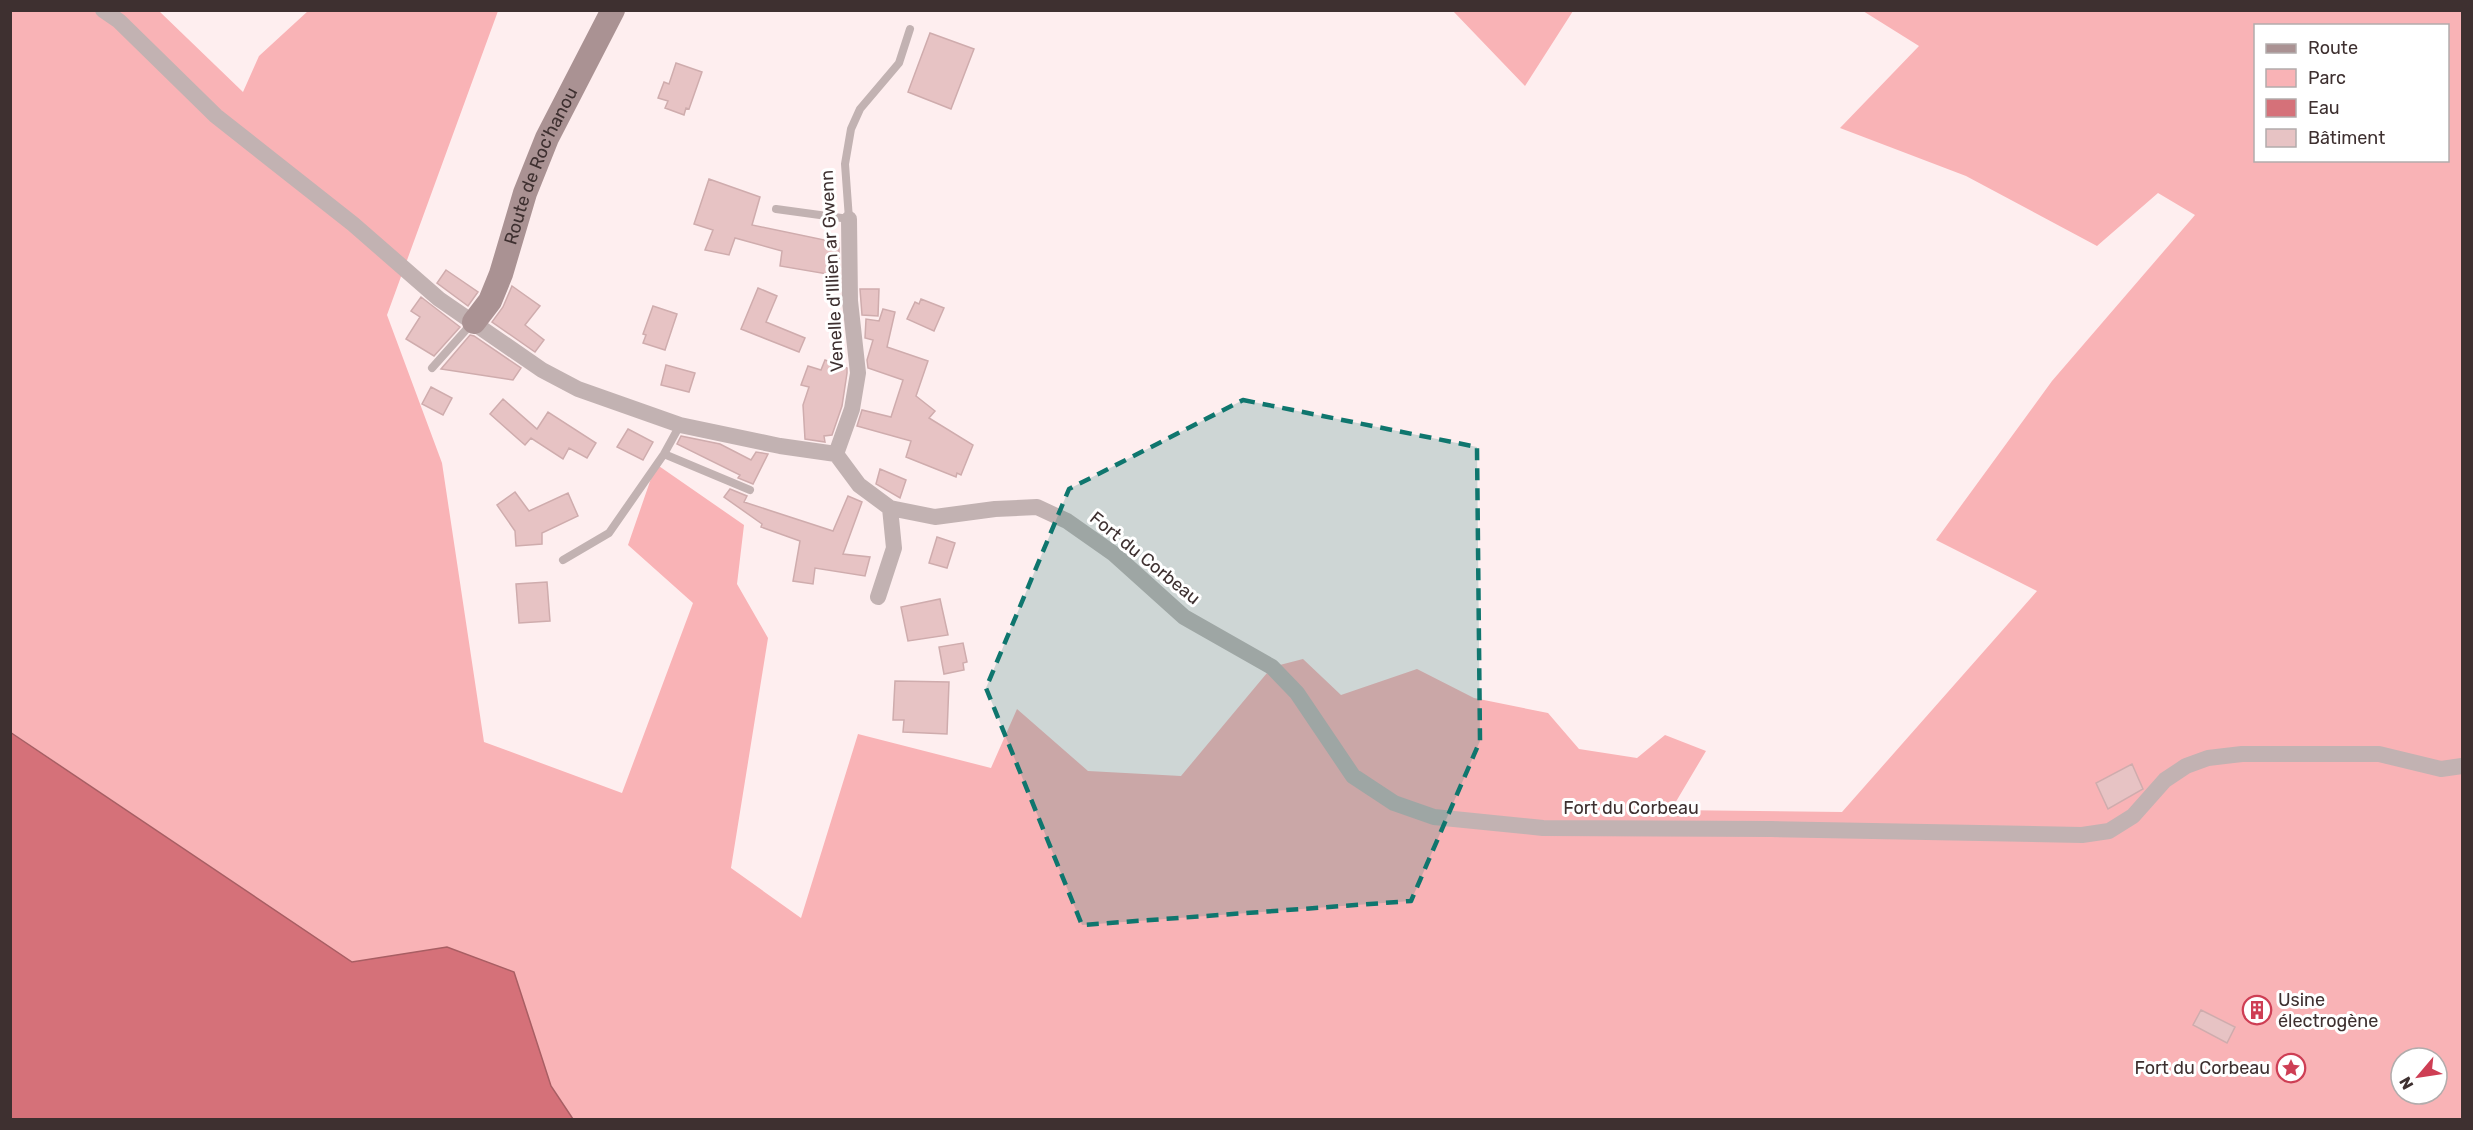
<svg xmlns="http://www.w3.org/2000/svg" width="2473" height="1130" font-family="Rubik,sans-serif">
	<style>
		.green { fill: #f9b3b6; fill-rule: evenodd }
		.water { fill: #d57179; stroke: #a85e63; stroke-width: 1.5 }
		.building { fill: #e7c3c4; stroke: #cfacad; stroke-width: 1.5 }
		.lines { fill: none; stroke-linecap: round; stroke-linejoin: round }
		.lane { stroke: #c2b2b2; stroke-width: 8 }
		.street { stroke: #c2b2b2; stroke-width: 16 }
		.secondary { stroke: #aa9293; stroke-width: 24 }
		.marked { fill: #0f766e; fill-opacity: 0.2; stroke: #0f766e; stroke-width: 4.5; stroke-dasharray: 12 8; stroke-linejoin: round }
		.labels { text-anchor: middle; stroke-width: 6; stroke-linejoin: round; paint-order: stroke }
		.street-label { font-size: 18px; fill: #3e3030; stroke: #fff }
		.poi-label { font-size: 18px; fill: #3e3030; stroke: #fff; text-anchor: start }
	</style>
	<rect width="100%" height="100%" fill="#feeeef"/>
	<!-- green -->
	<path class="green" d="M10 11H159L243 92 259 56 308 11H498L387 315 442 463 484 742 622 793 693 603 628 545 656 464 744 525 737 584 768 638 731 868 801 918 858 734 991 768 1017 709 1088 771 1181 776 1272 667 1303 659 1341 695 1417 669 1474 698 1548 713 1579 749 1637 758 1665 735 1706 751 1671 810 1842 812 2037 591 1936 540 2052 381 2195 215 2158 193 2097 246 1966 176 1840 128 1919 46 1863 11H2462V1119H573L551 1086 514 972 447 948 352 962 11 732ZM2256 26H2448V160H2256ZM2401 1058H2437V1094H2401Z
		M1453 11H1573L1525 86Z"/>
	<!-- water -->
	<path class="water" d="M10 732 352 962 447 947 514 972 551 1086 573 1119H11Z"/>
	<!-- building -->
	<path class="building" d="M930 33 974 49 951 109 908 92Z
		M676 63 702 72 689 109 686 108 684 115 665 108 668 101 658 98 664 82 669 84Z
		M709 179 760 197 752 225 839 243V263L830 261 827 274 780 266 782 251 735 238 729 255 705 250 713 230 694 224Z
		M446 270 478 292 468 306 437 283Z
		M512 286 540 306 525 325 544 340 535 352 492 322 503 307Z
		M758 288 777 296 766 322 805 338 799 352 741 329Z
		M860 289H879L878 316 862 315Z
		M421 297 460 327 434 356 406 339 420 317 411 311Z
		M921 299 944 308 934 331 907 319 915 302 919 304Z
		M653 306 677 314 665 350 643 343 646 335 643 334Z
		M883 309 895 312 887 347 928 361 916 396 935 411 929 418 973 445 961 475 957 473 956 477 906 457 911 441 857 426 862 410 891 417 903 380 868 368 867 360 873 340 865 338 866 319 879 321Z
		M470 335 474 336 521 368 513 380 441 369Z
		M825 360 847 368V373L842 406 832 435 824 436 825 442 805 439 803 405 809 387 801 385 808 366 821 370Z
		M666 365 695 373 689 392 661 385Z
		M431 387 452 398 443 415 422 404Z
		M503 399 537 429 548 412 596 443 587 458 569 448 563 459 531 438 525 445 490 414Z
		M628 429 653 442 643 460 617 447Z
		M681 436 720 444 751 460 756 452 768 454 753 484 738 478 740 475 677 444Z
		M880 469 906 480 900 498 876 484Z
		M730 489 747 496 744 502 833 531 848 496 862 502 843 554 870 557 865 576 815 568 813 584 793 581 800 541 761 527 762 524 724 497Z
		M515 492 529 511 568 493 578 516 542 533V544L516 546 515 531 497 505Z
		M937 537 955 543 947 568 929 563Z
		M547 582 550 621 519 623 516 584Z
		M940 599 948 635 908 641 901 607Z
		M963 643 967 662 963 663 964 670 944 674 939 647Z
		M895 681 949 682 947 734 903 732 904 720H893Z
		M2132 764 2143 789 2108 809 2096 783Z
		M2201 1010 2235 1027 2227 1043 2193 1025Z"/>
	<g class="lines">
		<!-- lane -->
		<path class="lane" d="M776 209 849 219 845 164 851 129 860 109 899 63 910 29
			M432 368 473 322
			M664 454 750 490
			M563 560 609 533 664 454 680 425"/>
		<!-- street -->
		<path class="street" d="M103 10 119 21 216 116 353 224 439 299 542 370 578 389 680 425 780 446 836 454 859 485 890 508 935 517 995 509 1037 507 1067 521 1114 554 1184 617 1272 667 1297 693 1353 776 1394 803 1434 817 1543 828 1771 829 2082 835 2109 831 2133 816 2165 780 2186 766 2208 758 2242 754H2379L2441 769 2462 766
			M836 454 852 409 858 373 850 301 849 219
			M878 597 894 548 890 508"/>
		<!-- secondary -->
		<path class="secondary" id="s1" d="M474 322 490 301 501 274 525 193 547 138 613 10"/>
	</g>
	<!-- marked area -->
	<path class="marked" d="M1243 400 1477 447 1480 741 1411 901 1082 925 986 688 1069 489Z"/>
	<!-- icons -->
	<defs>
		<g id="building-ring" transform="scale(1.5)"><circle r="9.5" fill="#fff" stroke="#ce3e54" stroke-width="1.5"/><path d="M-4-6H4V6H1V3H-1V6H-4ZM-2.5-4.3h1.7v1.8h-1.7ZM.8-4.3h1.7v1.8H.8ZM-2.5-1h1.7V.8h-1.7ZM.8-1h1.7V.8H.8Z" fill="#ce3e54"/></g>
		<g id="sight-ring" transform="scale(1.5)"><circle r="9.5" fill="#fff" stroke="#ce3e54" stroke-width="1.5"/><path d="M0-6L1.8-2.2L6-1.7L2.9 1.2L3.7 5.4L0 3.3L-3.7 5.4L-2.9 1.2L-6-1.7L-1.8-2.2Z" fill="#ce3e54"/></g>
	</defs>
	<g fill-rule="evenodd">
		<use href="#building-ring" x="2257" y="1010"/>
		<use href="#sight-ring" x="2291" y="1068"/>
	</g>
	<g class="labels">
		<!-- street labels -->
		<g class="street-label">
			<text dy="6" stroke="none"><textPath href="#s1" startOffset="171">Route de Roc'hanou</textPath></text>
			<text transform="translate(832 271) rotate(-93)" y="6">Venelle d'Illien ar Gwenn</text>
			<text transform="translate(1145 558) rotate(39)" y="6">Fort du Corbeau</text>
			<text x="1631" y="814">Fort du Corbeau</text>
		</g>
		<!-- poi labels -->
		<g class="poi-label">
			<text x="2278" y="1006">Usine<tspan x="2278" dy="21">électrogène</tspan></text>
			<text x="2270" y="1074" text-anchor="end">Fort du Corbeau</text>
		</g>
	</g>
	<!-- border -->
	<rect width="2473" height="1130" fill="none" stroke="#3e3030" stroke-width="24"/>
	<!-- legend -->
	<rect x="2254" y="24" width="195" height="138" fill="#ffffff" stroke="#b2acac" stroke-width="1.5"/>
	<rect x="2266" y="44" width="30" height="9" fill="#aa9293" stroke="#b2acac" stroke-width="1.5"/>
	<text x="2308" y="54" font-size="18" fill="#3e3030">Route</text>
	<rect x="2266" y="69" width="30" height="18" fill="#f9b3b6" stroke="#b2acac" stroke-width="1.5"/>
	<text x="2308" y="84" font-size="18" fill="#3e3030">Parc</text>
	<rect x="2266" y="99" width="30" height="18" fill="#d57179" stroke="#b2acac" stroke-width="1.5"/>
	<text x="2308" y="114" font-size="18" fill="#3e3030">Eau</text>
	<rect x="2266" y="129" width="30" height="18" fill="#e7c3c4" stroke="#b2acac" stroke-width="1.5"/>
	<text x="2308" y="144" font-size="18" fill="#3e3030">Bâtiment</text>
	<!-- north arrow -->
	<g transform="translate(2419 1076) rotate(241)"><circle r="28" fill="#ffffff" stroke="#b2acac" stroke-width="1.5"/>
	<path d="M0-4.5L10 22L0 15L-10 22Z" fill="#ce3e54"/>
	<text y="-9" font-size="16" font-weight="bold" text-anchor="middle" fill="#3e3030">N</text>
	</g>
</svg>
